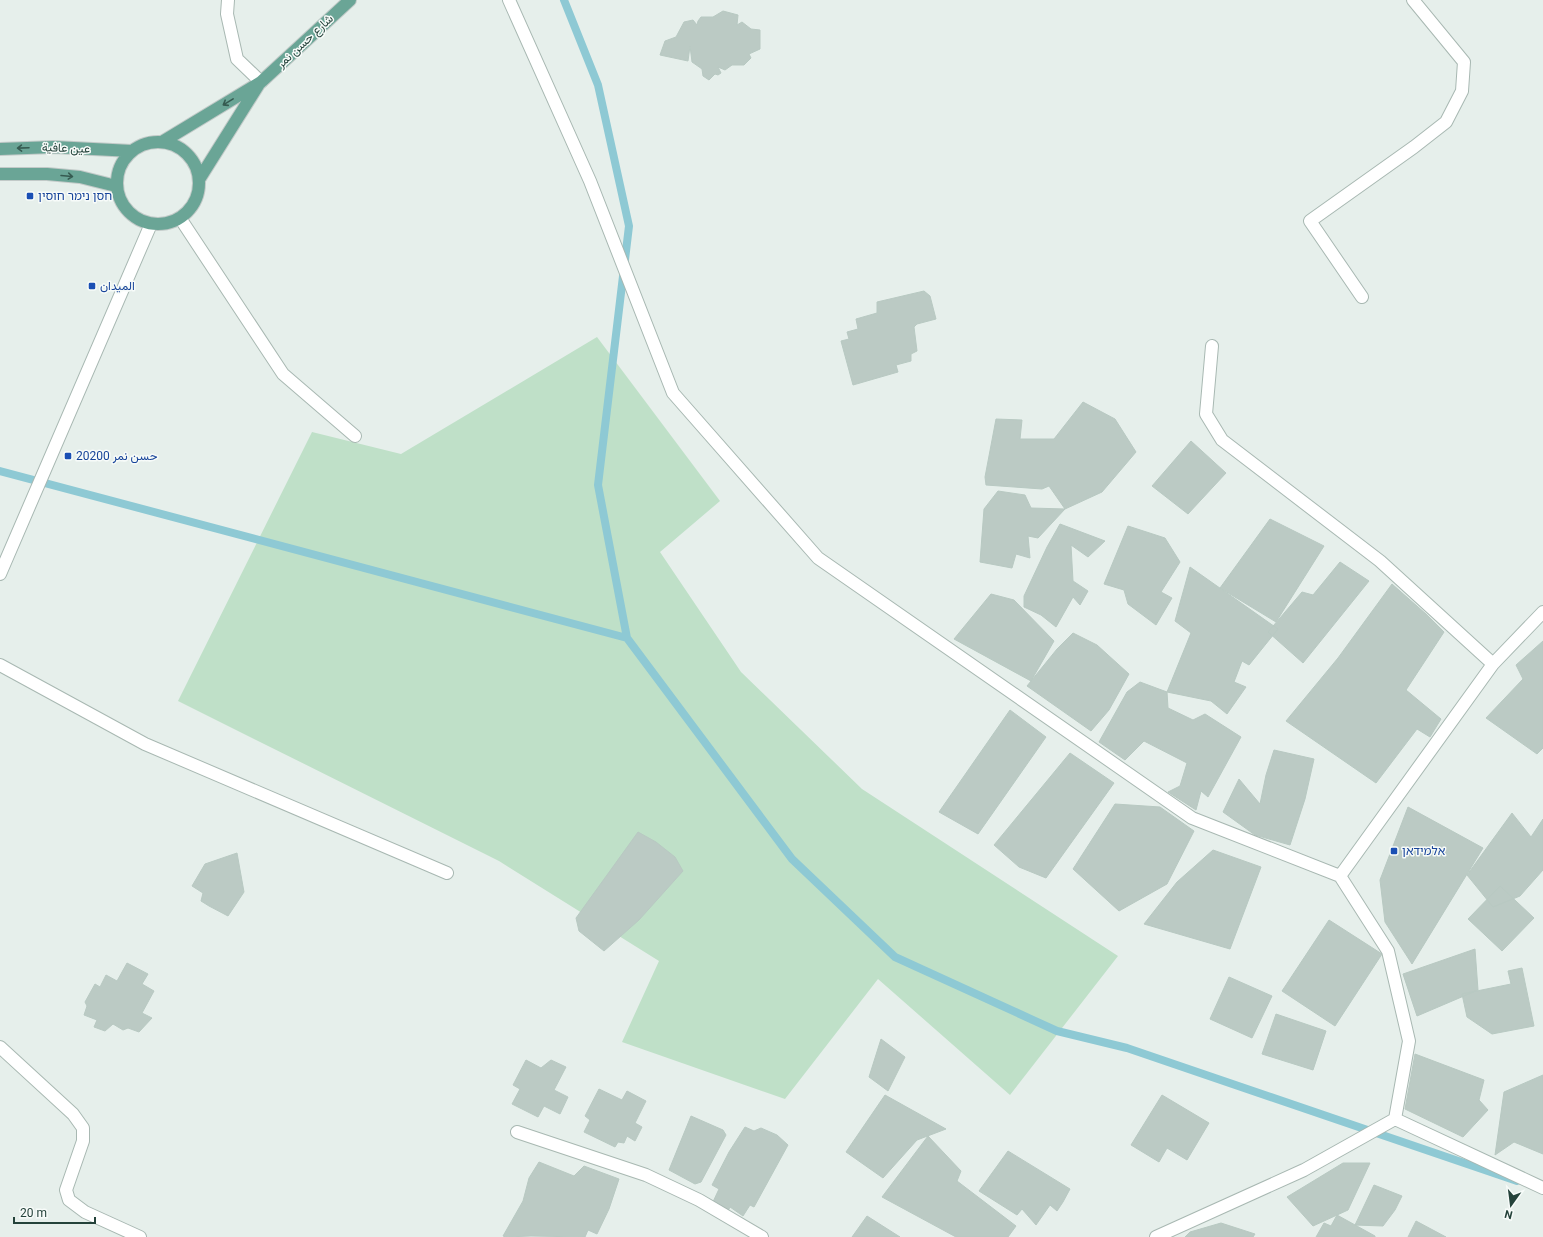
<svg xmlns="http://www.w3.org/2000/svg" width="1543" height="1237" font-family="Roboto,Vazirmatn,'Noto Sans Hebrew',sans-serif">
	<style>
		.green { fill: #bfe0c8 }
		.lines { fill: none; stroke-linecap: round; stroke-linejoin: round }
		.stream { stroke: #8ec9d4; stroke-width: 8 }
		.building { fill: #bbcac4; stroke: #b8c9c2 }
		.minor-casing { stroke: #a8b8b2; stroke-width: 14 }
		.major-casing { stroke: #c2cac8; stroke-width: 14 }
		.minor { stroke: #fff; stroke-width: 12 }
		.major { stroke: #6aa596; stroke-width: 12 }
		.oneway { stroke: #365b51 }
		.transit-dot { fill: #1a4fb4; stroke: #f7fbf9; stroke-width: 1.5 }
		.labels { text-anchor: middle; stroke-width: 3; stroke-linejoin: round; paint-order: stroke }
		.street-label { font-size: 12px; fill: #24423a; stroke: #f7fbf9 }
		.transit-label { font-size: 12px; fill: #164399; stroke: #f7fbf9; text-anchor: start }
	</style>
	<rect width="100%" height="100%" fill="#e6efeb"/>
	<!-- green -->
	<path class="green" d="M597 337 720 501 660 552 741 672 862 789 1118 956 1010 1095 878 979 785 1099 622 1042 659 961 499 861 178 701 312 432 401 454Z"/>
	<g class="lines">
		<!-- stream -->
		<path class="stream" d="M564 0 598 85 629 226 598 485 627 638 792 859 895 957 1057 1031 1127 1048 1517 1181
			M0 471 627 638"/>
	</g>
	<!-- building -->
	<path class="building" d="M723 11 738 15 737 25 742 22 751 29 760 30V49L749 54 751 58 744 65H732L725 70 718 67 721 73 718 75 715 74 709 80 703 76 702 69 692 62 690 46 688 61 660 55 665 41 676 37 684 22 693 20 697 25 698 21 701 17H713Z
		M924 291 930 296 936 319 917 324 914 327 917 351 911 354V361L896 365 898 372 853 385 841 341 849 339 847 332 858 329 856 319 877 313V302Z
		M1083 402 1115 419 1136 452 1102 492 1065 509 1049 486 1042 489 986 485 985 477 996 419 1022 420 1020 439H1054Z
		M1191 441 1226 473 1188 514 1152 486Z
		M998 491 1025 495 1031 508 1065 509 1038 538 1028 536 1030 558 1016 554 1012 568 980 562 984 509Z
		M1270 519 1324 546 1276 622 1220 588Z
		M1060 524 1105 541 1088 557 1071 545 1073 581 1088 591 1080 605 1073 597 1056 627 1041 615 1024 607V596L1047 547Z
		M1128 526 1165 538 1180 562 1161 592 1172 598 1156 625 1128 604 1124 590 1104 584Z
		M1340 562 1369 581 1303 663 1268 632 1302 592 1313 595Z
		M1190 567 1278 629 1249 665 1242 661 1234 682 1246 687 1227 714 1211 701 1167 692 1191 633 1175 621Z
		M1392 584 1426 614 1444 632 1406 690 1441 719 1430 737 1417 729 1376 783 1286 721 1338 658Z
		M991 594 1014 600 1054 641 1031 681 954 639Z
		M1073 633 1097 645 1129 674 1109 710 1091 731 1027 686 1057 649Z
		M1543 641V748L1537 754 1486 718 1523 679 1516 665Z
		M1140 682 1167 692 1168 708 1193 720 1205 714 1241 737 1208 797 1201 791 1196 810 1168 792 1180 786 1187 763 1144 741 1125 760 1099 742 1127 692Z
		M1010 710 1046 737 978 834 939 812Z
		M1274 750 1314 759 1305 799 1290 845 1255 835 1223 812 1239 779 1260 804 1266 775Z
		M1070 753 1114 783 1046 878 1019 867 994 845Z
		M1115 804 1160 807 1194 831 1167 884 1119 911 1073 869Z
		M1408 807 1483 848 1412 964 1385 922 1380 880Z
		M1512 813 1531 837 1543 819V870L1520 896 1493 907 1467 875Z
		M638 832 656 842 675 857 683 871 639 920 604 951 579 931 576 918Z
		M1213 850 1261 867 1230 949 1144 924 1177 882Z
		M237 853 244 892 228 916 209 906 201 901 203 893 192 886 205 864Z
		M1500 886 1534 918 1502 951 1468 919Z
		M1329 920 1382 954 1335 1026 1282 991Z
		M1475 949 1478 990 1417 1016 1403 974Z
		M127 963 148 974 142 984 154 991 142 1013 152 1018 139 1032 128 1028 123 1030 113 1024 105 1031 94 1027 97 1020 84 1015 87 1006 85 1002 95 984 100 987 106 975 117 981Z
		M1522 968 1534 1026 1492 1034 1467 1017 1462 994 1511 984 1508 971Z
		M1229 977 1272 996 1252 1038 1210 1019Z
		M1276 1014 1326 1031 1313 1070 1262 1054Z
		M881 1039 905 1057 888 1091 869 1077Z
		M1415 1054 1484 1080 1479 1100 1488 1110 1463 1137 1405 1109Z
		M526 1060 541 1068 551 1060 566 1067 554 1090 568 1097 560 1114 544 1106 538 1117 512 1104 520 1089 513 1085Z
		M1543 1075V1154L1514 1142 1495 1155 1504 1092Z
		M599 1089 622 1100 627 1091 646 1101 635 1123 642 1127 635 1141 627 1136 624 1143 618 1142 615 1147 584 1132 590 1120 585 1116Z
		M885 1095 946 1129 917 1140 883 1178 846 1152Z
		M1162 1095 1209 1123 1187 1160 1167 1148 1159 1162 1131 1145Z
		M691 1116 723 1130 726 1135 701 1182 695 1184 669 1170Z
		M745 1127 754 1131 761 1128 777 1135 788 1145 754 1207 750 1205 743 1216 730 1207 728 1211 712 1204 719 1189 712 1185 729 1152Z
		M928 1136 961 1171 957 1181 1016 1226 1008 1237H956L882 1197Z
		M1008 1151 1070 1189 1063 1202 1057 1211 1050 1205 1036 1225 1022 1209 1017 1215 979 1191Z
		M539 1162 574 1176 584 1166 619 1179 609 1209 597 1234 588 1230 585 1237 531 1236 506 1237 503 1236 523 1201 529 1178Z
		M1343 1163H1370L1348 1210 1313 1226 1287 1197Z
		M1374 1185 1402 1196 1395 1210 1383 1226 1355 1225Z
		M1337 1215 1375 1236V1237H1316L1324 1223 1331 1226Z
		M867 1216 900 1237H852Z
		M1416 1221 1446 1237H1408Z
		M1221 1223 1255 1234 1253 1237H1185L1190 1232Z"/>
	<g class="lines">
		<!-- minor casing -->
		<g class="minor-casing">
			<path id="minor" d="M228 0 227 14 237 59 261 82
				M509 0 590 181 673 393 818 558 1192 818 1340 876
				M180 218 283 374 355 436
				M1362 297 1310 221 1414 147 1446 122 1462 91 1464 62 1413 0
				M1212 346 1206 414 1222 440 1380 561 1493 664
				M0 574 151 224
				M0 665 145 744 447 873
				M0 1047 73 1114 83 1128V1141L66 1190 69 1200 85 1212 140 1237
				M1395 1119 1543 1188
				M517 1132 646 1175 699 1200 762 1237
				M1156 1237 1304 1170 1395 1119 1409 1041 1388 951 1340 876 1493 664 1543 612"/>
		</g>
		<!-- major casing -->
		<g class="major-casing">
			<path id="major" d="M117 183a41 41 0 1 1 82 0a41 41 0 1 1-82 0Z
				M162 142 261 82 350 0
				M0 149 54 147 132 151
				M0 174H47L80 177 116 186
				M200 178 259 84"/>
		</g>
		<!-- minor -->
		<use href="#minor" class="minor"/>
		<!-- major -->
		<use href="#major" class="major"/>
	</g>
	<!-- one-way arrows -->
	<defs><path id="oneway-shaft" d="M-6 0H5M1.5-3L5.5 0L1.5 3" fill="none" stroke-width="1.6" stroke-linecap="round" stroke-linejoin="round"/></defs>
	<g class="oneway">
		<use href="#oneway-shaft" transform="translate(228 102) rotate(149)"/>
		<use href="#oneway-shaft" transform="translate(23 148) rotate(178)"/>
		<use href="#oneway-shaft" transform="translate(67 176) rotate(5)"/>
	</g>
	<!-- markers -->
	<g class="transit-dot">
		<rect x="26" y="192" width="8" height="8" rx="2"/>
		<rect x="88" y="282" width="8" height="8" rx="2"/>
		<rect x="64" y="452" width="8" height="8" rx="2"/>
		<rect x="1390" y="847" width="8" height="8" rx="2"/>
	</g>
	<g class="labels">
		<!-- street labels -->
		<g class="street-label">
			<text transform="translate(305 41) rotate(-43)" y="4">شارع حسن نمر</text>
			<text transform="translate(66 148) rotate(2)" y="4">عين عافية</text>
		</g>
		<!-- transit labels -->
		<g class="transit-label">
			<text x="38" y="200">חסן נימר חוסין</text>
			<text x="100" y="290">الميدان</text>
			<text x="76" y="460">حسن نمر 20200</text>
			<text x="1402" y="855">אלמידאן</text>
		</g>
	</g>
	<!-- north arrow -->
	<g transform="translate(1511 1205) rotate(194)" stroke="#f7fbf9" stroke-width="3" paint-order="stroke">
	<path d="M0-3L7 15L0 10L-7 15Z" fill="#24423a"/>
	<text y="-6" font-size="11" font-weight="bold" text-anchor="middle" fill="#24423a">N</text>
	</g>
	<!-- scale -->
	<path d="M14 1217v6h81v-6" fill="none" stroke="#24423a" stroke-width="2"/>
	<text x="20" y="1217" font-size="12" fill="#24423a" stroke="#f7fbf9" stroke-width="3" paint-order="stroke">20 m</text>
</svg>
